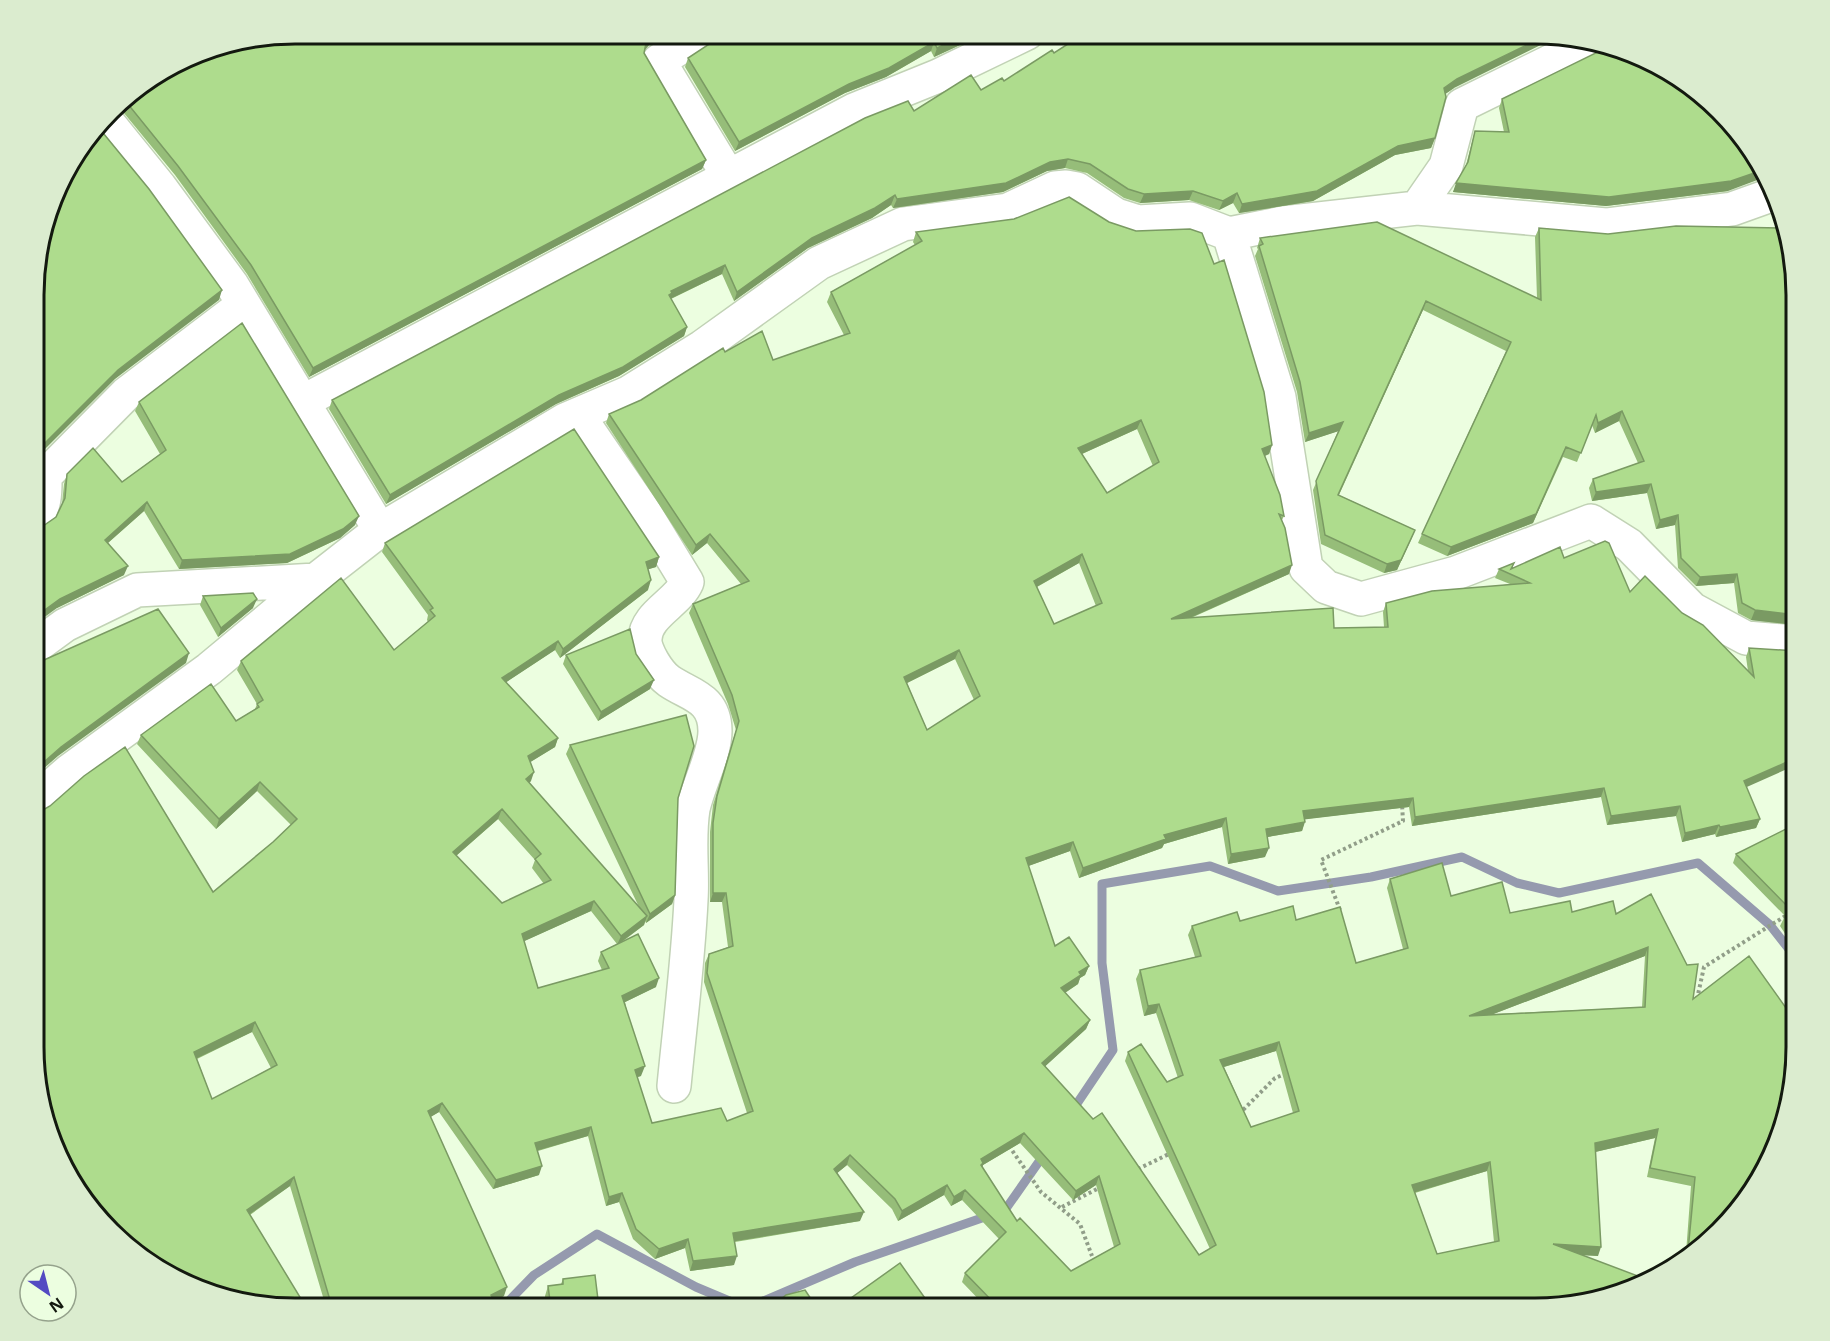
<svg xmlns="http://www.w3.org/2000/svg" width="1830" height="1341" font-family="'Noto Sans',sans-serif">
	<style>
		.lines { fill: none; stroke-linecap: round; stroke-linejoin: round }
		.stream { stroke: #959aae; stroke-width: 9 }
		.minor-casing { stroke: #c1d2b5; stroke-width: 36 }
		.path { stroke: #919e89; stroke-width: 4; stroke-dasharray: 3 3; stroke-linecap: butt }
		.minor { stroke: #fff; stroke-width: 33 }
		.wall { fill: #96bd79; fill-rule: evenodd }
		.shaded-wall { fill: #7a9a63 }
		.building { fill: #aedc8d; stroke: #7a9a63; stroke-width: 1.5; fill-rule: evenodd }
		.rim { fill: none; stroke: #13190f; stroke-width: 3 }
	</style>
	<rect width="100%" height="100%" fill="#ecfee0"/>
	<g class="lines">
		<!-- stream -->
		<path class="stream" d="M1072 1111 1113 1050 1102 963V884L1210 866 1278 891 1371 877 1462 857 1517 883 1559 893 1698 863 1770 925 1796 958
			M502 1308 534 1275 597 1234 696 1287 746 1308
			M747 1308 855 1262 1005 1210 1045 1153"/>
		<!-- minor casing -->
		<g class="minor-casing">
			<path id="minor" d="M703 33 659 61 729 177
				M105 119 160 187 232 285 380 530
				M1417 208 1446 166 1462 105 1590 42
				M1229 234 1279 397 1306 568 1326 587 1361 599 1456 573 1591 521 1629 545 1692 609 1746 638 1796 642
				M304 401 854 110 938 76 1027 33
				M578 415 645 513 687 582C678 603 646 614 645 639 644 651 659 674 669 681 689 695 715 697 715 731 715 755 698 785 693 809 688 839 693 871 691 900 688 962 680 1024 674 1086
				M35 517C46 508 45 489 45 476L126 394 243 305
				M35 647 65 625 137 590 316 580 380 530 565 420 628 393 702 347 819 263 903 224 1008 210 1055 188 1066 187 1077 189 1116 215 1138 222 1190 219 1229 234 1283 223 1417 208 1606 225 1732 209 1774 194
				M35 801 69 771 209 669 316 580"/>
		</g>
		<!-- path -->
		<path class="path" d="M1340 910 1321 860 1403 821 1402 804
			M1697 999 1704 967 1787 915
			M1239 1114 1275 1078 1285 1074
			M1009 1146 1041 1192 1080 1224 1092 1256
			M1138 1169 1171 1153
			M1062 1207 1101 1187"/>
		<!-- minor -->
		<use href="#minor" class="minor"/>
	</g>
	<!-- wall -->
	<path class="wall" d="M294 33H668L649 45 644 51V53L706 160 702 169 309 377 247 274 175 175 119 107 116 105 122 98 195 53Z
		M722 33H986L934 57 931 51 886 77 845 93 735 151 685 67 688 58 717 39Z
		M1602 50 1728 191 1606 206 1453 192 1466 165 1475 131 1504 132 1499 108 1502 99Z
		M1054 53 1454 88 1445 94 1435 138 1431 148 1395 155 1313 201 1239 213 1233 203 1219 210 1189 200 1140 203 1124 198 1087 173 1065 168 1047 171 1003 192 893 208 891 205 872 218 808 248 734 301 722 274 671 299 687 327 684 336 619 376 556 404 386 504 329 409 332 400 914 111 981 90 1004 81Z
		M1539 228 1608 234 1796 625 1751 620 1738 613 1734 583 1696 586 1678 568 1675 525 1656 529 1647 493 1592 501 1589 488 1593 479 1638 463 1619 421 1595 433 1592 425 1577 462 1563 457 1533 523 1447 556 1418 543 1422 534 1506 351 1423 310 1339 495 1415 530 1411 540 1397 570 1384 573 1321 544 1313 490 1338 431 1305 442 1297 392 1255 256 1258 249 1257 248 1260 238 1537 298 1535 237Z
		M916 232 1272 445 1269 454 1265 456 1284 516 1282 520 1289 574 1191 618 1334 628 1384 627 1383 612 1386 603 1510 584 1495 578 1499 569 1514 563 1512 569 1564 558 1630 592 1682 613 1748 671 1746 657 1749 648 1796 651 1746 788 1760 819 1756 828 1716 837 1715 834 1682 842 1676 816 1607 825 1601 797 1412 826 1409 807 1305 819 1302 831 1267 837 1265 857 1228 864 1222 827 1164 844 1162 848 1079 878 1070 851 1028 866 1055 946 1089 966 1085 975 1080 978 1078 984 1065 993 1090 1020 1086 1029 1045 1066 1199 1255 1210 1249 1125 1061 1128 1052 1167 1082 1178 1078 1156 1013 1144 1016 1136 979 1140 970 1195 957 1188 935 1192 926 1240 921 1296 920 1356 963 1403 949 1387 888 1390 879 1510 913 1572 912 1616 914 1651 894 1693 999 1743 1206 1686 1253 1691 1186 1647 1177 1655 1138 1595 1152 1598 1256 1582 1255 1536 1308H987L962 1282 965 1273 999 1239 962 1200 951 1206 944 1195 898 1221 892 1209 847 1165 837 1173 860 1221 735 1242 734 1265 690 1271 685 1248 655 1259 633 1239 619 1202 606 1206 588 1136 538 1151 539 1175 493 1189 439 1112 430 1117 504 1296 494 1301 492 1308 326 1307 290 1186 250 1215 135 1254 213 892 273 842 291 825 257 791 216 829 137 744 141 735 236 721 255 709 257 704 237 670 241 661 394 650 428 622 427 620 428 615 382 552 385 543 659 557 656 567 648 569V590L560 658 555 650 506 682 558 738 555 747 530 762 531 781 529 783 639 907 566 754 570 745 678 798 675 895 672 904 646 923 645 921 644 925 622 942 656 987 625 1002 641 1076 637 1077 652 1123 727 1121 747 1113 704 982 705 963 709 954 728 947 722 902H710V832L713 805 736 730 728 704 689 613 693 604 741 584 707 543 692 555 606 423 609 414 641 400 725 352 773 360 844 335 827 302 831 292 915 245 913 242ZM1137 429 1153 466 1107 493 1082 454ZM1079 563 1096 606 1054 624 1037 587ZM955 659 974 700 927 730 907 683ZM498 819 535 860 532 868 544 884 502 903 456 856ZM591 911 617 944 601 952 598 961 602 970 538 988 524 941ZM1645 956 1642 1007 1493 1014ZM252 1032 271 1068 212 1099 197 1059ZM1276 1051 1293 1113 1251 1127 1224 1067ZM1020 1143 1073 1200 1096 1185 1114 1247 1071 1271 1017 1221 982 1167 983 1165ZM1487 1171 1494 1242 1437 1254 1415 1193Z
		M139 402 355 525 340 538 287 563 179 569 144 511 108 543 124 575 57 608 43 526 56 517 62 504 64 484 67 474 122 482 160 454 135 411Z
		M203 596 253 608 218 637 200 605Z
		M636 654 650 689 598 721 563 664 566 655Z
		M1796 824V950L1780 926 1785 916 1733 863 1736 854Z
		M563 1279 599 1308H546L545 1296 548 1286 561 1284Z"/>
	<!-- shaded-wall -->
	<path class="shaded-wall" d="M657 33H668L649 45 642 53 646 43 652 36Z
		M969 33H986L934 57 937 48Z
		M1549 34 1561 35 1454 88 1441 97 1444 88 1457 79Z
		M934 42 931 51 886 77 845 93 735 151 739 142 849 84Z
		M1435 138 1431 148 1395 155 1313 201 1239 213 1242 204 1398 146Z
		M1068 159 1065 168 1047 171 1003 192 893 208 897 199 1050 162Z
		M706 160 702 169 309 377 313 368Z
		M1763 170 1768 176 1728 191 1606 206 1453 192 1456 183Z
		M1193 191 1189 200 1140 203 1144 194Z
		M1237 193 1233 203 1219 210 1223 201Z
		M895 195 891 205 872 218 808 248 734 301 737 292 812 238Z
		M725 265 722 274 670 299 669 295 671 291Z
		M222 290 219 300 115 379 35 459V453L118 370Z
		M1426 301 1423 310 1334 504 1338 495Z
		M687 327 684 336 619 376 556 404 386 504 390 495 559 395Z
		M1622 411 1619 421 1595 433 1598 423Z
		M1141 420 1137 429 1075 457 1078 448Z
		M1343 422 1339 431 1305 442 1309 433Z
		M1272 445 1269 454 1259 458 1262 449Z
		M1566 447 1533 523 1447 556 1451 547Z
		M1651 484 1647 493 1592 501 1596 492Z
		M147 502 144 511 101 549 105 540Z
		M1678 515 1675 525 1656 529 1660 520Z
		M359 516 355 525 340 538 287 563 179 569 182 560Z
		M1415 530 1397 570 1384 573 1387 564Z
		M710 534 707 543 692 555 696 545Z
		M1082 554 1079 563 1031 590 1034 581Z
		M659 557 656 567 643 571 646 562Z
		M1292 565 1289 574 1167 628 1171 619Z
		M128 566 124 575 57 608 35 624V617L60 599Z
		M1737 574 1734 583 1696 586 1700 577Z
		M651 580 648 590 560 658 563 649Z
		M257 599 253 608 218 637 221 628Z
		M1755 610 1796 615V625L1751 620Z
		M558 641 555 650 499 687 502 678Z
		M959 650 955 659 901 686 904 677Z
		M189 653 186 663 58 756 35 776V770L61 747Z
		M654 680 650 689 598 721 601 712Z
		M558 738 555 747 524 766 528 756Z
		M1796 758V765L1740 790 1744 781Z
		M534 772 531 781 522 789 526 779Z
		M260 782 257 791 216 829 219 819Z
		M1604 788 1601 797 1412 826 1415 817Z
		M1413 798 1409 807 1300 820 1303 811Z
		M1680 806 1676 816 1607 825 1611 816Z
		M502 809 498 819 449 862 453 852Z
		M1226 818 1222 827 1164 844 1162 848 1079 878 1083 868 1164 835Z
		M1760 819 1756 828 1716 837 1720 827Z
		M1305 822 1302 831 1262 838 1266 829Z
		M1719 825 1715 834 1682 842 1685 833Z
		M1073 842 1070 851 1023 868 1026 858Z
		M1269 848 1265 857 1228 864 1231 854Z
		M713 893H726L722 902H710Z
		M675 895 672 904 646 923 650 914Z
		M594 901 591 911 518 944 522 934Z
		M647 916 644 925 617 945 621 936Z
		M1648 947 1645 956 1465 1025 1469 1016Z
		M1089 966 1085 975 1080 978 1078 984 1057 998 1061 988 1079 972Z
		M659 978 656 987 619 1005 622 996Z
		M1159 1004 1156 1013 1144 1016 1148 1006Z
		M1090 1020 1086 1029 1039 1072 1042 1063Z
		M255 1022 252 1032 191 1061 194 1052Z
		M1279 1042 1276 1051 1217 1069 1220 1060Z
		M645 1066 641 1076 631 1079 635 1070Z
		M442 1103 439 1112 424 1121 428 1111Z
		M591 1127 588 1136 532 1152 535 1143Z
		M1658 1129 1655 1138 1591 1153 1595 1143Z
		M1024 1133 1020 1143 983 1165 980 1173 981 1159Z
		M850 1155 847 1165 830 1179 834 1169Z
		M1490 1162 1487 1171 1409 1194 1412 1185Z
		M542 1166 539 1175 493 1189 496 1180Z
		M1099 1176 1096 1185 1073 1200 1076 1191Z
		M294 1177 290 1186 243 1219 247 1210Z
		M947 1185 944 1195 898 1221 902 1211Z
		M965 1190 962 1200 951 1206 954 1197Z
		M622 1193 619 1202 606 1206 609 1197Z
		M864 1212 860 1221 730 1242 733 1233Z
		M688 1239 685 1248 655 1259 659 1249Z
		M1553 1244 1601 1247 1598 1256 1549 1253Z
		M737 1256 734 1265 690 1271 693 1261Z
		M507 1287 504 1296 487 1304 491 1295Z
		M494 1302 492 1308H482Z"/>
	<!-- building -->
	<path class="building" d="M294 33H657L652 36 646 43 644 53 706 160 313 368 251 265 178 166 123 98 195 53Z
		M722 33H969L937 48 934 42 889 68 849 84 739 142 688 58 717 39Z
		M1085 33 1549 34 1457 79 1444 88 1446 97 1435 138 1398 146 1317 191 1242 204 1237 193 1223 201 1193 191 1144 194 1128 189 1090 164 1068 159 1050 162 1006 183 897 199 895 195 875 208 812 238 737 292 725 265 671 291 672 293 669 295 687 327 623 367 559 395 390 495 332 400 865 118 908 101 914 111 971 75 981 90 1002 78 1004 81 1052 50 1054 53Z
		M1606 46 1635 53 1695 87 1763 170 1731 181 1609 197 1456 183 1468 162 1475 131 1509 132 1502 99 1602 50Z
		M99 128 149 189 222 290 118 370 35 453V261L60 178Z
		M1069 197 1109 222 1136 231 1190 229 1202 233 1214 264 1224 260 1264 392 1272 445 1262 449 1280 495 1284 516 1279 514 1285 528 1292 565 1171 619 1333 608 1334 628 1388 627 1386 603 1432 591 1530 583 1499 569 1514 563 1511 569 1560 547 1564 558 1605 541 1609 543 1630 592 1645 576 1682 613 1703 625 1754 677 1749 648 1796 651V758L1744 781 1760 819 1720 827 1719 825 1685 833 1680 806 1611 816 1604 788 1415 817 1413 798 1303 811 1305 822 1266 829 1269 848 1231 854 1226 818 1164 835 1166 839 1083 868 1073 842 1026 858 1055 946 1069 937 1089 966 1079 972 1081 975 1061 988 1090 1020 1042 1063 1093 1119 1102 1113 1199 1255 1216 1245 1128 1052 1141 1044 1167 1082 1183 1075 1159 1004 1148 1006 1140 970 1201 956 1192 926 1237 912 1240 921 1293 906 1296 920 1340 907 1356 963 1408 948 1390 879 1442 863 1451 896 1502 882 1510 913 1570 901 1572 912 1613 901 1616 914 1651 894 1687 965 1698 964 1693 999 1749 956 1791 1015 1796 1010V1063L1783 1131 1743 1206 1688 1251 1695 1177 1650 1168 1658 1129 1595 1143 1601 1247 1553 1244 1651 1281 1536 1308H1014L1010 1302 1004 1308H999L965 1273 1006 1232 965 1190 954 1197 947 1185 902 1211 895 1199 850 1155 834 1169 864 1212 733 1233 737 1256 693 1261 688 1239 659 1249 636 1229 622 1193 609 1197 591 1127 535 1143 542 1166 496 1180 442 1103 428 1111 507 1287 491 1295 494 1302 482 1308 332 1307 294 1177 247 1210 306 1307H278L210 1294 135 1254 68 1177 35 1080V810H43L50 806 84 776 125 747 213 892 273 842 297 819 260 782 219 819 141 735 211 684 236 721 259 707 257 704 263 700 241 661 341 578 394 650 435 616 430 610 433 608 385 543 574 429 659 557 646 562 651 580 563 649 558 641 502 678 558 738 528 756 534 772 526 779 647 916 621 936 594 901 522 934 538 988 609 968 601 952 638 934 659 978 622 996 645 1066 635 1070 652 1123 721 1108 727 1121 753 1111 707 973 709 954 733 946 726 893H713V823L717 796 739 721 732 695 693 604 749 581 710 534 696 545 609 414 641 400 723 348 725 352 762 331 773 360 850 333 831 292 922 241 916 232 1014 219ZM1141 420 1159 462 1107 493 1078 448ZM1082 554 1102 603 1054 624 1034 581ZM959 650 980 696 927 730 904 677ZM502 809 541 854 535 859 551 880 502 903 453 852ZM1648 947 1645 1007 1469 1016ZM255 1022 277 1065 212 1099 194 1052ZM1279 1042 1299 1111 1251 1127 1220 1060ZM1024 1133 1076 1191 1099 1176 1120 1244 1071 1271 1020 1218 1017 1221 981 1165 983 1163 981 1159ZM1490 1162 1499 1241 1437 1254 1412 1185Z
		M1377 222 1541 300 1539 228 1608 234 1676 226 1783 228 1796 278V615L1755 610 1742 603 1737 574 1700 577 1681 558 1678 515 1660 520 1651 484 1596 492 1593 479 1644 461 1622 411 1598 423 1596 415 1581 453 1566 447 1536 514 1451 547 1422 534 1511 342 1426 301 1338 495 1415 530 1401 560 1387 564 1325 535 1316 481 1343 422 1309 433 1300 382 1259 246 1263 244 1260 238Z
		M242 323 359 516 343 529 290 554 182 560 147 502 105 540 128 566 60 599 35 617V526H43L56 517 65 498 67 474 93 448 122 482 166 450 139 402Z
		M253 593 257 599 221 628 203 596Z
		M158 609 189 653 61 747 35 770V664Z
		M630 629 636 654 654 680 601 712 566 655Z
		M686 715 694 746 678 798 675 895 650 914 570 745Z
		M1796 824V936L1784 916 1792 911 1736 854Z
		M900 1263 932 1308H837Z
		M595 1275 599 1308H551L548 1286 563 1284V1279Z
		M805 1290 817 1308H770L786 1295Z
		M757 1303 759 1308H738Z"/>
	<!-- crop -->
	<path d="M0 0H1830V1341H0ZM295 44H1535A251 251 0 0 1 1786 295V1047A251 251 0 0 1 1535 1298H295A251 251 0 0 1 44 1047V295A251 251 0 0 1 295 44Z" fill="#dbeccf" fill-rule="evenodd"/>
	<path class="rim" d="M295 44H1535A251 251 0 0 1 1786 295V1047A251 251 0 0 1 1535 1298H295A251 251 0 0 1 44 1047V295A251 251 0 0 1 295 44Z"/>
	<!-- north arrow -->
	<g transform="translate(48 1293) rotate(145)"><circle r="28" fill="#ecfee0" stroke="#95a28c" stroke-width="1.5"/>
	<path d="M0-4.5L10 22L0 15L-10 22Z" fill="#534ac2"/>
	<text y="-9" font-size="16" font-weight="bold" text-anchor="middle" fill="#13190f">N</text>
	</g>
</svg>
